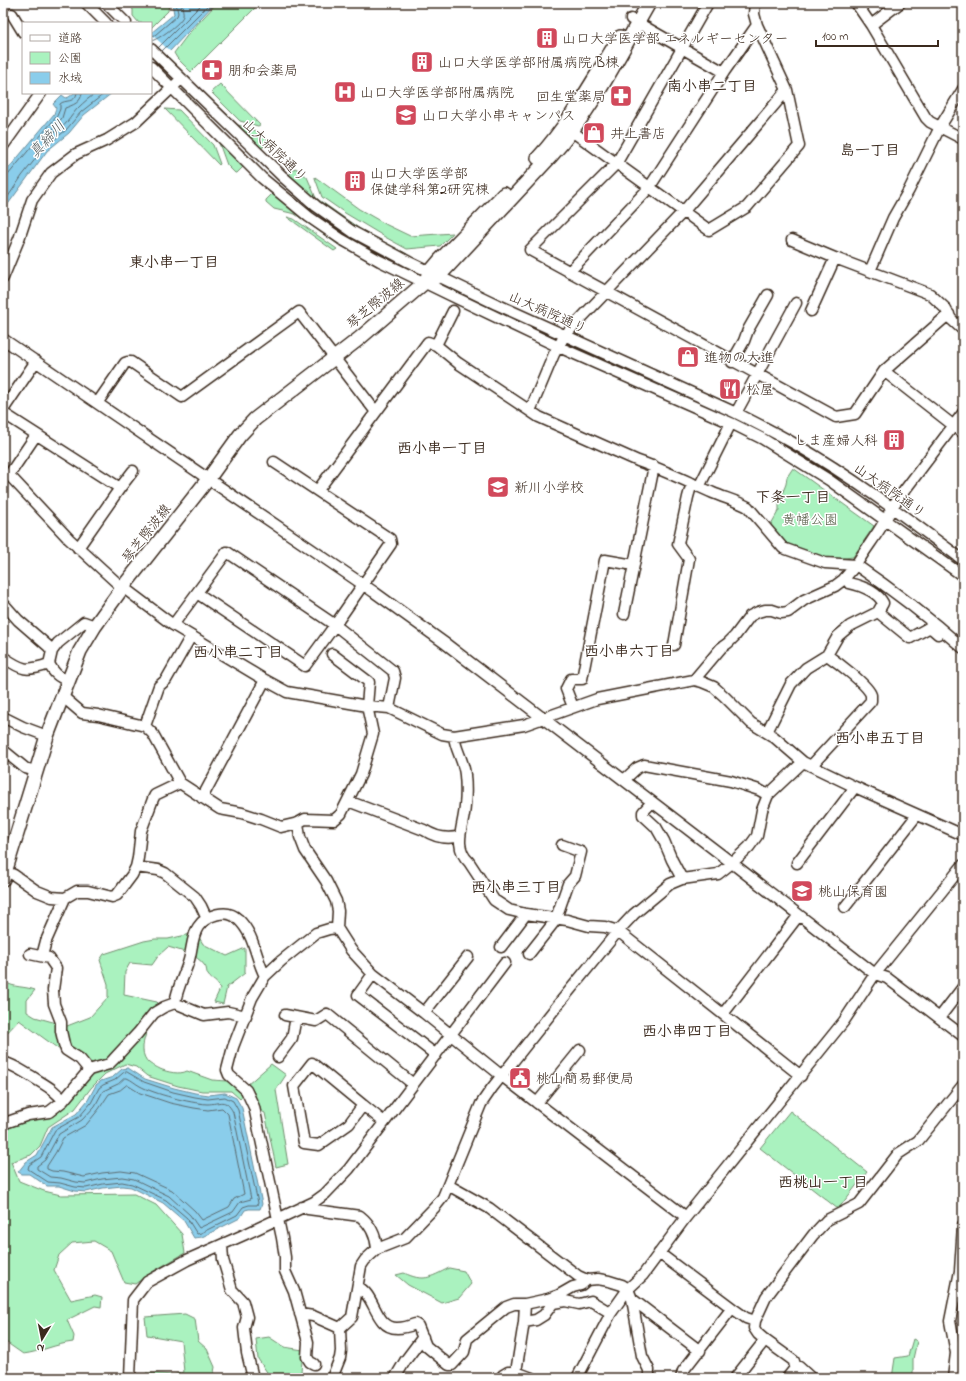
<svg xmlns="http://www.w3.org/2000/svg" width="966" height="1381" font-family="'Indie Flower','Klee One',sans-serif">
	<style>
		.green { fill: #aaf2bf; stroke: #728e6e }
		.water { fill: #8acdeb; stroke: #6a8c99 }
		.pier { fill: #fff }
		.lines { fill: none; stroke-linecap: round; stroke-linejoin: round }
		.shore { stroke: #5b6b70; stroke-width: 1 }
		.minor-casing { stroke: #3b2a1e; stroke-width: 13 }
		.major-casing { stroke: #3b2a1e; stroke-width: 16 }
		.minor { stroke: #fff; stroke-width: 10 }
		.major { stroke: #fff; stroke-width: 13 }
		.labels { text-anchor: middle; stroke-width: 3; stroke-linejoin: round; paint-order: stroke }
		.poi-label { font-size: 14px; fill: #3b2a1e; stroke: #fff; text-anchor: start }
		.street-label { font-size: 14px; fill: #3b2a1e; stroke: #fff }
		.park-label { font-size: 14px; fill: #575c46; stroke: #fff }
		.neighbourhood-label { font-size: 15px; font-weight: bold; fill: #3b2a1e; stroke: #fff }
		.water-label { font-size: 15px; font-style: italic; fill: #535b5c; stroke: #fff }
	</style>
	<rect width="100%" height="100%" fill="#fff"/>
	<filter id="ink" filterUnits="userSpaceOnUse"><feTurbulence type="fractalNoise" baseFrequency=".025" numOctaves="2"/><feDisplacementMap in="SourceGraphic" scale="8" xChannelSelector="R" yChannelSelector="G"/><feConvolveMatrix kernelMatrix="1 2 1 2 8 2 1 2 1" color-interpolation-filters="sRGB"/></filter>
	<g filter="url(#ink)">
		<!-- green -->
		<path class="green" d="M131 3H169L168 11 151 28V23H139L133 16V10Z
			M217 3H260L191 72 177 58 174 53 189 33Z
			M220 84 260 125 258 126 240 121 211 92Z
			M212 100 238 125 257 131 268 140V143L260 149Z
			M165 109 179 110 213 145 220 164 219 165Z
			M188 111 243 167 237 173H235L227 165 219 143 188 112Z
			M295 168 297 169 307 177 316 198 360 229 407 254 406 255 359 230 338 216 315 199 289 175Z
			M315 177 359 209 387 225 410 236 453 233 440 246 407 249 385 237 345 213 322 197 315 178Z
			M272 194 313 226 340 245V246L295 214 274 209 266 202V200Z
			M287 217 294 219 337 249 334 251Z
			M793 468 874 526 853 557 827 560 784 544 770 526 779 510V502L786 484 787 477Z
			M191 934 199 937 203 944 227 956 245 948V973L227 987 223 1004 214 1002 220 989C217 980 213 982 208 975 206 972 207 968 205 966 197 954 181 951 168 947L159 955 152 965 130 963 125 972 124 995 157 1002 160 1005C153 1019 133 1049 149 1063 151 1065 157 1067 160 1069 167 1072 180 1075 187 1071L212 1080 227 1081 240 1087 247 1085 271 1064 286 1075 276 1090 288 1164 276 1167 265 1113 257 1109 255 1094 251 1088 240 1099 231 1091H202L178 1086 147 1076 136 1067 125 1064 105 1074 91 1088 75 1109 48 1127 40 1146 31 1155 11 1162 19 1181 44 1191 61 1195 134 1194 156 1205 182 1234 185 1253 152 1272 135 1284 124 1282 111 1251 94 1241 72 1243 59 1255 54 1270 71 1300 95 1295 102 1297 101 1307 95 1306 67 1320 74 1336 73 1342C56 1344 40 1352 23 1354L3 1340V1110L10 1124 46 1117 90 1075 89 1061 75 1053H64L19 1020 3 1037V975L5 982C14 988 24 986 35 990L27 1000V1012L35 1017 67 1026 90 1017 108 997V984L100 960 104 954 144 941 155 939H168Z
			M790 1111 867 1172 838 1209 760 1148Z
			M449 1268 464 1271 471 1284 459 1298 442 1303 408 1285 396 1275 404 1273C424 1282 429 1278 449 1268Z
			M185 1314 195 1319 198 1341 207 1349 215 1367 213 1378H149L146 1373 173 1375 184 1372 181 1341 147 1335 145 1317Z
			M269 1337 284 1347 303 1350 301 1372 298 1378H271L258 1359 256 1339Z
			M913 1339 917 1341 913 1359V1373L911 1378H892L895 1358 908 1356Z"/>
		<!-- water -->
		<path class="water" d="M172 3H215L170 51 151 65V33L174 14Z
			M74 93H112L84 115 69 133 47 151 3 211V175L54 114 56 108 53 104 62 95 66 98 69 97Z
			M128 1068 145 1079 174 1088 195 1093 209 1095 225 1093 236 1098 242 1108 262 1204 260 1209H249L245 1210 240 1218 202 1237 194 1238 184 1221 163 1203 131 1187 122 1186 103 1188 86 1192 75 1191 59 1186H47L29 1174H22L18 1172 26 1162 37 1155 52 1127 76 1114 88 1100 96 1085 101 1081 113 1077 122 1069Z"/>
		<!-- pier -->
		<path class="pier" d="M151 34 171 52 151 67Z"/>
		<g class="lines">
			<!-- shore -->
			<path class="shore" d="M151 36 155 35 177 16 178 13 176 3
				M151 41C158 40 181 23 183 16 184 12 182 7 181 3
				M158 48 203 3
				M162 51 210 3
				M82 93C81 103 73 105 65 108L62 118 53 129 54 132C64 130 71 115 78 108 84 102 90 97 96 93
				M3 177 8 175 57 116 60 109V104C65 99 75 104 77 93
				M3 204 22 176 44 148 66 130 81 112 105 93
				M127 1072 144 1082 173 1092 195 1097 208 1099 225 1097 233 1101 238 1110 258 1203 257 1205H249L243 1207 237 1215 201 1233 197 1234 187 1218 166 1200 132 1184 122 1182 103 1184 86 1188 75 1187 60 1183 48 1182 28 1169 29 1165 41 1157 55 1130 79 1117 91 1103 99 1088 103 1085 115 1080 123 1073Z
				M125 1078H127C132 1080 136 1084 140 1086 154 1094 190 1103 207 1104 220 1104 225 1097 233 1112L251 1199 240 1202 233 1212 199 1228 190 1215 169 1196 134 1179 122 1177 102 1179 85 1183 76 1182 61 1178 50 1177 37 1169V1166L45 1160 59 1134 82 1120 95 1106 103 1091 118 1084Z
				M127 1085 140 1093 170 1103 194 1108 208 1110 222 1108 228 1114 244 1194 234 1199 229 1207 202 1220 195 1211 172 1190 135 1173 121 1171 102 1173 84 1177 63 1172 52 1171 47 1169V1166L56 1152 63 1138 86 1125 99 1109 109 1094 120 1090Z"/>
			<!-- minor casing -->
			<g class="minor-casing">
				<path id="minor" d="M86 3 106 23
					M106 3 126 23
					M708 3 616 164 530 250 836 417 855 414 884 371 949 314
					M856 3 871 25 926 118 930 122 963 139
					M12 14 23 32
					M631 19 724 72
					M871 25 900 3
					M151 49 283 177 316 206 353 232 409 262 496 304 736 413C756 423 776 433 795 444 854 478 908 519 963 560
					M151 67 262 178 309 217 341 239 380 261 450 295 559 347 731 423 763 439 829 480 963 576
					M566 127 709 230 747 207 799 146 787 90 757 25 754 14 755 3
					M3 146 41 93
					M792 240 835 258 930 294 945 308 951 319 963 330
					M870 271 893 218 909 190 940 127 963 89
					M569 272 649 188 724 72 757 25
					M3 278 19 239 32 200 51 173 76 154 107 140 136 122 177 83
					M811 311 835 258
					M3 339 374 592 446 644 732 863 875 974 887 978 963 1036
					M436 345 453 311
					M732 362 744 341 748 330 768 295
					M884 371 963 433
					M98 402 125 363 128 362H131L182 397 299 312 376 412
					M3 410 36 361
					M530 411 554 354 565 335 683 212 787 90
					M3 413 120 488 78 548
					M736 413 796 303
					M36 435 9 475 69 539 116 582 173 625 265 680 287 692 367 706 389 708 442 734 454 736 524 725 597 699 694 680 702 682 714 687 724 696 751 723 774 737 803 762 855 787 963 835
					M699 487 731 423
					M120 488 133 471
					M318 490 428 342 436 345 458 363 539 417 638 461C664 470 688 482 713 493 725 498 737 501 748 507L783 548 825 563 856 565C867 546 883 528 892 507L963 413
					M197 593 305 666 335 625 391 544 390 539 274 462
					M3 603 18 620 48 646 52 651
					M878 612 910 638 930 627 938 634
					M624 614 654 466
					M173 625 227 552 335 625 393 671 395 678 389 708
					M674 645 689 559 678 544 688 497 692 483
					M3 657C22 670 26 672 49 664
					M67 680C58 677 54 673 49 664L52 651 58 643 84 622 95 626
					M694 680 721 648 728 643 735 636 750 616 758 612 765 610H772L781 613 788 612 804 600 835 586 843 580 856 565C893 590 929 618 963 648
					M62 696 82 713 98 715 145 726 153 734 180 783 220 809 242 813 261 819 281 827 298 823 305 819 334 820 341 814 361 774 373 734 367 706 369 682 332 654
					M573 707 566 689 571 679H582L605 560 634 565
					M3 717 23 727 47 736
					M145 726 159 686 166 680 191 636
					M767 732 791 684 806 668 827 655 838 636 850 626 878 612 883 603C877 591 862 586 849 583
					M454 736C455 749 464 761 465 775 466 785 466 796 465 806 464 826 452 846 469 862L494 900 509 910 526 914 567 920 589 926 605 927 618 931 801 1076
					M3 750 25 768 36 771
					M811 766 871 701C871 699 871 697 871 695 868 685 837 662 827 655
					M624 780 637 768 644 765 731 781 759 790 768 795
					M202 798 265 680
					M348 801 424 830C435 837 447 840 460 836
					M652 802 643 812V815L656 827 664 841 672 860 682 879
					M298 823 300 837 305 850 326 881 336 901 338 911 337 928 351 950 373 974 424 1013 502 1076 686 1217
					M797 863 855 787
					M136 867 158 870 165 873 195 897 201 906 207 919
					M5 871 14 875 37 891 52 897 65 898 77 891H88L112 897 117 895 132 875 136 867 138 858 141 831 153 799 155 795 180 783
					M845 907 917 815
					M501 947 526 914
					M30 954 49 958 56 968 53 990 54 1004 61 1022V1031L64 1044 66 1050 80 1059 89 1070
					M529 954 555 921 568 884 575 876 581 852 562 845
					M42 956 46 941 65 898
					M373 974 358 995 436 1055
					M424 1013 468 957
					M723 1014 799 915
					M285 1015 316 1021 327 1014 413 1084
					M246 1016 228 1012 204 1015 175 1003C177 988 185 974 189 960 192 950 192 936 198 927 206 915 227 908 238 919 255 935 255 957 265 976
					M940 1017 963 987
					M278 1057 292 1038 296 1017
					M3 1062C16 1066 20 1070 31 1076 43 1084 55 1089 63 1101
					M312 1063 363 1105 349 1124 319 1145 304 1143 294 1086Z
					M537 1103 580 1050
					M363 1105 384 1122
					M5 1123 28 1115 49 1112 63 1101 89 1070 109 1064 113 1060 138 1033 154 1013 164 1007 175 1003
					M448 1185 489 1208 578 1276 587 1280 598 1279 609 1281 622 1285 628 1289 632 1299 700 1351
					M302 1207 308 1209 360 1216C370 1224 376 1236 377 1249
					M222 1245 223 1260 232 1290 243 1302 247 1317 244 1328 245 1337 247 1353 253 1378
					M659 1253 732 1308 746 1318 755 1321 754 1328 758 1334 765 1340
					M358 1287C375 1294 375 1328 397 1328 403 1328 410 1326 415 1324L418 1326 426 1346 449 1365H452L464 1352 467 1339 506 1307 514 1304H525L548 1299 559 1295 573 1287 581 1285 587 1280
					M632 1299 642 1356 649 1370V1378
					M525 1304 524 1322 516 1372 532 1378
					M300 1314 313 1316 340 1328
					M755 1321 766 1297 813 1235 827 1220 859 1204 898 1154 918 1141 963 1085
					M524 1322 536 1320 544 1315 553 1303 565 1301 579 1304 591 1301 611 1313
					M314 1364 310 1362 307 1357 308 1342 294 1291 285 1271V1257L282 1238 254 1107 246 1090 229 1075 227 1070 233 1047 252 998 265 976 281 961 316 933 329 929 337 928
					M795 1365 799 1367 811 1378
					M130 1378 133 1300 147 1282 187 1260 248 1233 314 1202 325 1194 349 1169 505 963
					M332 1378 340 1358 341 1351 340 1328 352 1317 361 1266 365 1260 377 1249 405 1238 435 1207 443 1197 448 1185 481 1104 492 1088 557 1006 618 931 634 914 670 884 682 879 718 874 732 863 749 847 757 836 762 810 768 795 803 762
					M395 1378 405 1361 423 1337
					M503 1378V1375L508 1372H516
					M577 1378 611 1313 628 1289 643 1275 686 1217 844 1021 875 974 963 865
					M681 1378 683 1371 732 1308
					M735 1378 765 1340 794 1361 795 1368 787 1378
					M953 1378 956 1353 950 1321 960 1271 963 1225"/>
			</g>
			<!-- major casing -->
			<g class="major-casing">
				<path id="major" d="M538 158C571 122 594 78 620 37
					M424 283 430 272 441 259 504 194
					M3 879 47 736 80 651 95 626 123 587 209 478 240 435 255 419 360 338 424 283 439 276 551 156C592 111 619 55 649 3"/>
			</g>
			<!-- minor -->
			<use href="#minor" class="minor"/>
			<!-- major -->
			<use href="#major" class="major"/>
		</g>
	</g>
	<!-- icons -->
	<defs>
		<g id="building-square" transform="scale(1.15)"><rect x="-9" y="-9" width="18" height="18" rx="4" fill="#d1495b" stroke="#fff"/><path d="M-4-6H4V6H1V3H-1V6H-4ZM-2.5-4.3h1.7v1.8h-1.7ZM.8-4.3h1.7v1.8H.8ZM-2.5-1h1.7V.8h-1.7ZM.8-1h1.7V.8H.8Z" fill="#fff"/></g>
		<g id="pharmacy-square" transform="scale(1.15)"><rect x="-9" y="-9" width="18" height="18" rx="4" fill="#d1495b" stroke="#fff"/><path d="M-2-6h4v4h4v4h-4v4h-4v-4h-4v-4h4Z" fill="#fff"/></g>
		<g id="hospital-square" transform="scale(1.15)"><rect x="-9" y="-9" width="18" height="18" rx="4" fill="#d1495b" stroke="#fff"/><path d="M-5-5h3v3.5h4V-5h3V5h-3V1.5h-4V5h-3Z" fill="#fff"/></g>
		<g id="university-square" transform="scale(1.15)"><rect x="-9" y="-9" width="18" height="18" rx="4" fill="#d1495b" stroke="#fff"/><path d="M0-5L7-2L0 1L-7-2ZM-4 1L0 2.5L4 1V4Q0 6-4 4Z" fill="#fff"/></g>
		<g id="shop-square" transform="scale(1.15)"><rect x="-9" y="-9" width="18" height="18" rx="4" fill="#d1495b" stroke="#fff"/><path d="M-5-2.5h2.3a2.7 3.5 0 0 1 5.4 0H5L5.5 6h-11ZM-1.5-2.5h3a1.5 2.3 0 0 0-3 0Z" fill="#fff"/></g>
		<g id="restaurant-square" transform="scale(1.15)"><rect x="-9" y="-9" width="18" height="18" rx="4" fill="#d1495b" stroke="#fff"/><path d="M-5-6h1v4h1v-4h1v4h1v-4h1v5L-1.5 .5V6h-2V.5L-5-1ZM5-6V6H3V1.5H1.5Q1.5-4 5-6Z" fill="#fff"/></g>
		<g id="school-square" transform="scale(1.15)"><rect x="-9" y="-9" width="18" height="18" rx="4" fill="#d1495b" stroke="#fff"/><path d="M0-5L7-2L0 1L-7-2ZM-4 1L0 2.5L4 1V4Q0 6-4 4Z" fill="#fff"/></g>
		<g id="civic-square" transform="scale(1.15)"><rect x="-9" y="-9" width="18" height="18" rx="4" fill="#d1495b" stroke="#fff"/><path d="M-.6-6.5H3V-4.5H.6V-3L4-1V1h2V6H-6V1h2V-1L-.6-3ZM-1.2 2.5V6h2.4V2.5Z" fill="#fff"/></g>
	</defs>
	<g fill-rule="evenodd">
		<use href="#building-square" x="547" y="38"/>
		<use href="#building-square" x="422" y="62"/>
		<use href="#pharmacy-square" x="212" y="70"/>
		<use href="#hospital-square" x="345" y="92"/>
		<use href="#pharmacy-square" x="621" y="96"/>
		<use href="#university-square" x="406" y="115"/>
		<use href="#shop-square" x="594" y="133"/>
		<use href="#building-square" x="355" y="181"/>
		<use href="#shop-square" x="688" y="357"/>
		<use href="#restaurant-square" x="730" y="389"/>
		<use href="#building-square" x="894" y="440"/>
		<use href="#school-square" x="498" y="487"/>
		<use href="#school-square" x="802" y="891"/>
		<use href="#civic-square" x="520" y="1078"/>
	</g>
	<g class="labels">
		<!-- poi labels -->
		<g class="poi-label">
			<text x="562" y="43">山口大学医学部 エネルギーセンター</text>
			<text x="438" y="67">山口大学医学部附属病院 B棟</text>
			<text x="228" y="75">朋和会薬局</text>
			<text x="360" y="97">山口大学医学部附属病院</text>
			<text x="606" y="101" text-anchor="end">回生堂薬局</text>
			<text x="422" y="120">山口大学小串キャンパス</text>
			<text x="610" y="138">井上書店</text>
			<text x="370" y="178">山口大学医学部<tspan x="370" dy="16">保健学科第2研究棟</tspan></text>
			<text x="704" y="362">進物の大進</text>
			<text x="746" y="394">松屋</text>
			<text x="878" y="445" text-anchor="end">しま産婦人科</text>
			<text x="514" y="492">新川小学校</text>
			<text x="818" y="896">桃山保育園</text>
			<text x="536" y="1083">桃山簡易郵便局</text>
		</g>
		<!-- street labels -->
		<g class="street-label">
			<text transform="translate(275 150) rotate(44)" y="5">山大病院通り</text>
			<text transform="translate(375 303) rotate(-40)" y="5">琴芝際波線</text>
			<text transform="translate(548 312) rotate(24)" y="5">山大病院通り</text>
			<text transform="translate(890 490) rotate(35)" y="5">山大病院通り</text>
			<text transform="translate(146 533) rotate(-52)" y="5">琴芝際波線</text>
		</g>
		<!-- park labels -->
		<g class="park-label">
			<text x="810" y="524">黄幡公園</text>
		</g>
		<!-- neighbourhood labels -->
		<g class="neighbourhood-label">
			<text x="712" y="91">南小串二丁目</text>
			<text x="870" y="155">島一丁目</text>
			<text x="174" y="267">東小串一丁目</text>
			<text x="442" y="453">西小串一丁目</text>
			<text x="793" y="502">下条一丁目</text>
			<text x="629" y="656">西小串六丁目</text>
			<text x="238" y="657">西小串二丁目</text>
			<text x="880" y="743">西小串五丁目</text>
			<text x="516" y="892">西小串三丁目</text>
			<text x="687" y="1036">西小串四丁目</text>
			<text x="823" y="1187">西桃山一丁目</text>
		</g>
		<!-- water labels -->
		<g class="water-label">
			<text transform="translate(47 139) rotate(-47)" y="5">真締川</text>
		</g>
	</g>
	<!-- margin -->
	<rect width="966" height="1381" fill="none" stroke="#fff" stroke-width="16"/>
	<rect x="8" y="8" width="950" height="1365" fill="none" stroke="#3b2a1e" stroke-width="1.5" filter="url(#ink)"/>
	<!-- legend -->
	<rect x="22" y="22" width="130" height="72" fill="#ffffff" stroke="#b1aaa5"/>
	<rect x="30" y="35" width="20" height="6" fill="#ffffff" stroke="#b1aaa5"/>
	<text x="58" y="42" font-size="12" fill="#3b2a1e">道路</text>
	<rect x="30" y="52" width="20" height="12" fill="#aaf2bf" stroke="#b1aaa5"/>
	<text x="58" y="62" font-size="12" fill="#3b2a1e">公園</text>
	<rect x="30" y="72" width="20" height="12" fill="#8acdeb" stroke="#b1aaa5"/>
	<text x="58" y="82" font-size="12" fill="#3b2a1e">水域</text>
	<!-- north arrow -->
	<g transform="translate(42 1339) rotate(190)" stroke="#ffffff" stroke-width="3" paint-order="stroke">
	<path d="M0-3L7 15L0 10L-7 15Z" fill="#3b2a1e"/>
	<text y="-6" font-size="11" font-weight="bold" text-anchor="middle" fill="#3b2a1e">N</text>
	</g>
	<!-- scale -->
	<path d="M816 40v6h122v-6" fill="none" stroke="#3b2a1e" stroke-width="2"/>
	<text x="822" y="40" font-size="12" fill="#3b2a1e" stroke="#ffffff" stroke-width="3" paint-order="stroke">100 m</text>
</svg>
